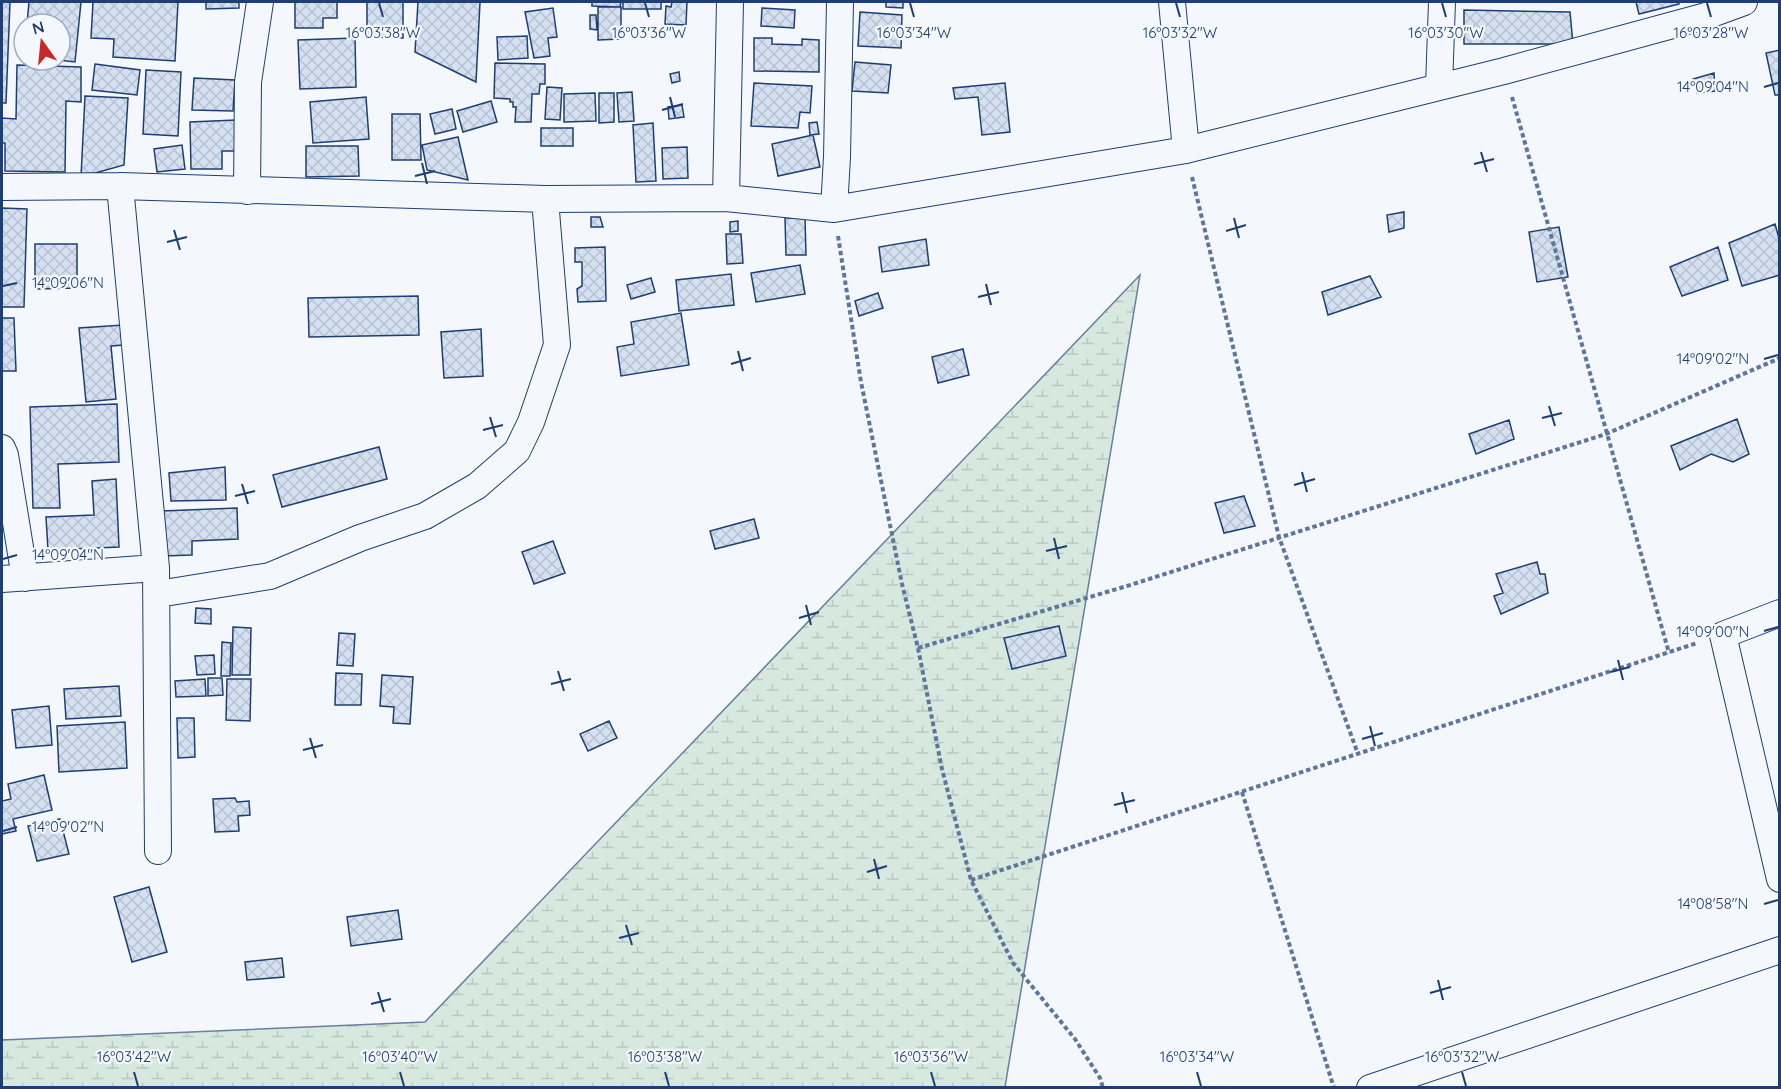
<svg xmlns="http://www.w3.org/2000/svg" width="1781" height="1089" font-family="Quicksand,sans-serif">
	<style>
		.wetland { fill: url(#wetland-marsh); stroke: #687fa3; stroke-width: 1.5 }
		.building { fill: url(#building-cross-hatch); stroke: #1d3f73; stroke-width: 1.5 }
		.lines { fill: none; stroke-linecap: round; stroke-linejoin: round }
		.minor-casing { stroke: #1d3f73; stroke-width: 28 }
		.path { stroke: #5e769c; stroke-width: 4; stroke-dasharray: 4.5 3; stroke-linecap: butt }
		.minor { stroke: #f4f7fb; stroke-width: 26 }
		.ticks { fill: none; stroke: #1d3f73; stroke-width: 2 }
		.ticks-label { font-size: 15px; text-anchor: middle; fill: #1d3f73; stroke: #f4f7fb; stroke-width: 4.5; stroke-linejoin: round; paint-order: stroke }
	</style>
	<defs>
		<pattern id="wetland-marsh" width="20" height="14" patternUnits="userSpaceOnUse" patternTransform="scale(1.5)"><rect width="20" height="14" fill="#d7e8df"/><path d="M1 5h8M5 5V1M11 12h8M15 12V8" fill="none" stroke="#b8c8c3"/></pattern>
		<pattern id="building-cross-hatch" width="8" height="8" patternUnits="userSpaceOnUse" patternTransform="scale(1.5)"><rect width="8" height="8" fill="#d5e0f0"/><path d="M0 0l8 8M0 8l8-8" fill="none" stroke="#b6c1d1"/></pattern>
	</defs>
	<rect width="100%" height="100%" fill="#f4f7fb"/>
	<!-- wetland -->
	<path class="wetland" d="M1140 275 1005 1087 2 1088V1040L425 1022Z"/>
	<!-- building -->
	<path class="building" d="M2 2H10L6 103H2Z
		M29 2H81L75 62 58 60 60 24H27Z
		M93 2H178L175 61 113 57 114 39 91 38Z
		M206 2H239V8L206 9Z
		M295 2H337V18H323V28H295Z
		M367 2H403V38L367 37Z
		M418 2H480L476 82 415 52Z
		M592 2H621L620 7 592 6Z
		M623 2H661V9H623Z
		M672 2H687L686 25 665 24 666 6 671 7Z
		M886 2H903V8L886 7Z
		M1636 2H1678L1679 4 1639 14Z
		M598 7H621V39L598 40Z
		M553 8 557 37 548 38 550 56 534 58 525 12Z
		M762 8 795 10 794 28 761 26Z
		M1464 10 1570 12 1573 44H1464Z
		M860 12 902 15 901 48 858 46Z
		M590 15H596L597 30 590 29Z
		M527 36 528 58 498 60 497 37Z
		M355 38 356 87 300 89 298 40Z
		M754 38H772V44L802 45V39L819 40V72L754 71Z
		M1780 50V95H1775L1766 53Z
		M855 62 891 65 888 93 852 91Z
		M495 63 545 64V84H540L539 94H532L531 122H515L516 107H513V102H510V99L494 98Z
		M95 64 140 70 137 95 92 90Z
		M17 65 81 67V102L66 101 65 172 5 171V143H2V118L16 119Z
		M146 70 181 72 178 136 143 134Z
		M679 72 680 81 672 83 670 74Z
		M1714 73 1715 91 1697 93 1693 79Z
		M194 78 235 80 233 111 192 110Z
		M754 83 812 86 810 113 800 112 798 128 751 126Z
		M1005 83 1010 132 982 135 978 97 955 99 953 88Z
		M547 87 562 88 560 120 545 119Z
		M632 92 634 121 619 122 617 93Z
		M595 93 596 121 564 122V94Z
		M599 93H614V122L599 123Z
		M85 96 128 98 124 165 81 177Z
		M366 97 369 139 313 143 310 102Z
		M491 101 497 122 463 132 457 111Z
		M682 105 684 117 669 119 668 107Z
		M452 109 456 129 435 134 430 114Z
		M392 114H420L421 160H392Z
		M236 120 237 151H222V169H191L190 122Z
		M817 122 819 134 810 135 809 123Z
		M653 123 656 181 636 182 633 125Z
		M541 128H573V146H541Z
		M813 135 820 167 778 176 772 144Z
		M458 137 468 180 427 170 422 145Z
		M182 145 185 169 157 172 154 149Z
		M306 146H358L359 176 306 177Z
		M687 147 688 178 663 179 662 148Z
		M2 208 27 209 24 307H2Z
		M1404 212V228L1389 232 1387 215Z
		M591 217H600L603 227H591Z
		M785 218H805L806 255H786Z
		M738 221V231L730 232V222Z
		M1775 224 1780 242V275L1742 286 1729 243Z
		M1559 227 1568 277 1537 282 1529 232Z
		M726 234H741L743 263 727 264Z
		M926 239 929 265 882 272 879 247Z
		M35 244H77V288L35 289Z
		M605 247 606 301 578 302 577 289 582 286V262H575V248Z
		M1718 247 1728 280 1682 296 1670 267Z
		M800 265 805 294 756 302 751 273Z
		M731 274 734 305 679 311 676 280Z
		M1370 276 1381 297 1328 315 1322 292Z
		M651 278 655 292 631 299 627 285Z
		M878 293 883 308 859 316 855 301Z
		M418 296 419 335 309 337 308 298Z
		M681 313 689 365 621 376 617 347 634 344 631 322Z
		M2 318H14L16 371H2Z
		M123 325 124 345 111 346 116 399 86 402 79 328Z
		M481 329 483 376 444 378 441 332Z
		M963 349 969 375 938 383 932 357Z
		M117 404 119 462 58 464 60 508H33L30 407Z
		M1737 419 1749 454 1733 462 1711 454 1680 470 1671 446Z
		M1509 420 1514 439 1476 454 1469 434Z
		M379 447 387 479 282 507 273 475Z
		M225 467 226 500 171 501 169 473Z
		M116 479 119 547 48 550 46 517 94 515 92 481Z
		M1244 496 1255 526 1224 533 1215 503Z
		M237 508 238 539 192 541V555L163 556 162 511Z
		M754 519 759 538 715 549 710 531Z
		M553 541 565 573 534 584 522 552Z
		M1537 562 1540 574H1545L1548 593 1501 614 1494 596 1503 593 1496 574Z
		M196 608 211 609V624L195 623Z
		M1059 626 1066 656 1012 669 1004 638Z
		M233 627 251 628 250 675H232Z
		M339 633 355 634 353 666 337 665Z
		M222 642 231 643 230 676H221Z
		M214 655 215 674 197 675 195 656Z
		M336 673 362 674 361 705H335Z
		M382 675 413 677 410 724 393 723 394 707 380 706Z
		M208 678H222L223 695 208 696Z
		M205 679 206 696 176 697 175 681Z
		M227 679H251L250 721 226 720Z
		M119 686 121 716 66 719 64 689Z
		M49 706 52 745 16 748 12 710Z
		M177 718H194L195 757 178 758Z
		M609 721 617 738 588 751 580 734Z
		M125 722 127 768 59 772 57 726Z
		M44 775 52 810 13 819 16 831 2 834V801L11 799 8 784Z
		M235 798 237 802 249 801 250 815 238 816 239 831 215 832 213 799Z
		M60 819 69 854 37 861 28 826Z
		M149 887 167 952 132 962 114 897Z
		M398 910 402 939 351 946 347 917Z
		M282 958 284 977 247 980 245 962Z"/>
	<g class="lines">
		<!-- minor casing -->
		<g class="minor-casing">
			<path id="minor" d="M1172 2 1186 150
				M1439 87 1442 2
				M120 186 156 568 158 851
				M2 187 120 186 545 199 726 198 834 209 1186 150 1504 71 1706 16 1744 2
				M247 191 248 82 260 2
				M726 198 730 2
				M834 209 837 157 840 2
				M2 448 5 455 25 578
				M2 579 156 568
				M158 594 270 576 360 538 425 516 477 486 517 451 531 422 557 345 545 199
				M1780 613 1723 635 1780 879
				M1370 1088 1780 950"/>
		</g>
		<!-- path -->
		<path class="path" d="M1512 97 1669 653
			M1192 177 1279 537 1358 754
			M838 236 861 382 902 584 918 648 942 769 971 880 1013 963 1075 1039 1100 1078 1103 1088
			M918 648 1127 586 1606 434 1780 358
			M1242 792 1334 1088
			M971 880 1697 643"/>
		<!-- minor -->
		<use href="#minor" class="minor"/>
	</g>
	<!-- ticks -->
	<path class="ticks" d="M379 3 383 17M645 3 649 17M910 3 914 17M1176 3 1180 17M1442 3 1446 17M1707 3 1711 17M1764 87 1778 83M670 97 675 117M662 110 683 104M1481 152 1487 172M422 163 427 184M1474 164 1494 159M415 176 435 171M1234 218 1239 238M174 230 180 250M1226 231 1246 225M167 242 187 237M986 284 991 305M3 286 17 283M978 297 999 292M738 351 743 371M1764 359 1778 355M731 364 751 358M1549 406 1555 426M490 417 496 437M1542 418 1562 413M483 430 503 425M1302 472 1307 492M242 484 248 504M1294 485 1315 479M235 496 255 491M1054 538 1059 559M1046 551 1067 546M3 559 17 555M806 605 811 625M799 618 819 612M1764 631 1778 627M1618 660 1623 680M558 671 564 691M1610 672 1630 667M551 684 571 679M1370 726 1375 746M310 738 316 758M1362 739 1383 733M303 750 323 745M1122 792 1127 813M1114 805 1135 800M3 831 17 827M874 859 879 879M867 872 887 866M1764 904 1778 900M626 925 632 945M619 938 639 933M1438 980 1443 1000M378 992 384 1012M1430 993 1451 987M371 1004 391 999M134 1072 138 1086M400 1072 404 1086M665 1072 669 1086M931 1072 935 1086M1197 1072 1201 1086M1462 1072 1466 1086"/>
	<g class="ticks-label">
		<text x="383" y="38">16°03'38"W</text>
		<text x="649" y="38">16°03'36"W</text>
		<text x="914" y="38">16°03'34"W</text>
		<text x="1180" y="38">16°03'32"W</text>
		<text x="1446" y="38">16°03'30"W</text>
		<text x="1711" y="38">16°03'28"W</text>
		<text x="1713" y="92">14°09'04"N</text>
		<text x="68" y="288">14°09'06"N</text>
		<text x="1713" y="364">14°09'02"N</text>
		<text x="68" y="560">14°09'04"N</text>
		<text x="1713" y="637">14°09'00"N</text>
		<text x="68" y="832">14°09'02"N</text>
		<text x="1713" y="909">14°08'58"N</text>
		<text x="134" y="1062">16°03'42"W</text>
		<text x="400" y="1062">16°03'40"W</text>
		<text x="665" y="1062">16°03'38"W</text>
		<text x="931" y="1062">16°03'36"W</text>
		<text x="1197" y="1062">16°03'34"W</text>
		<text x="1462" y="1062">16°03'32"W</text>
	</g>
	<!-- border -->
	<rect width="1781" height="1089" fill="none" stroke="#1d3f73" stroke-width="6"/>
	<!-- north arrow -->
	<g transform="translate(42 42) rotate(345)"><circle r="28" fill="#f4f7fb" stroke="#9eadc5" stroke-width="1.5"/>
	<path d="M0-4.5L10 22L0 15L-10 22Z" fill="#c62828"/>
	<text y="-9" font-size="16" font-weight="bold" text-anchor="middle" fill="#1d3f73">N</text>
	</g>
</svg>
